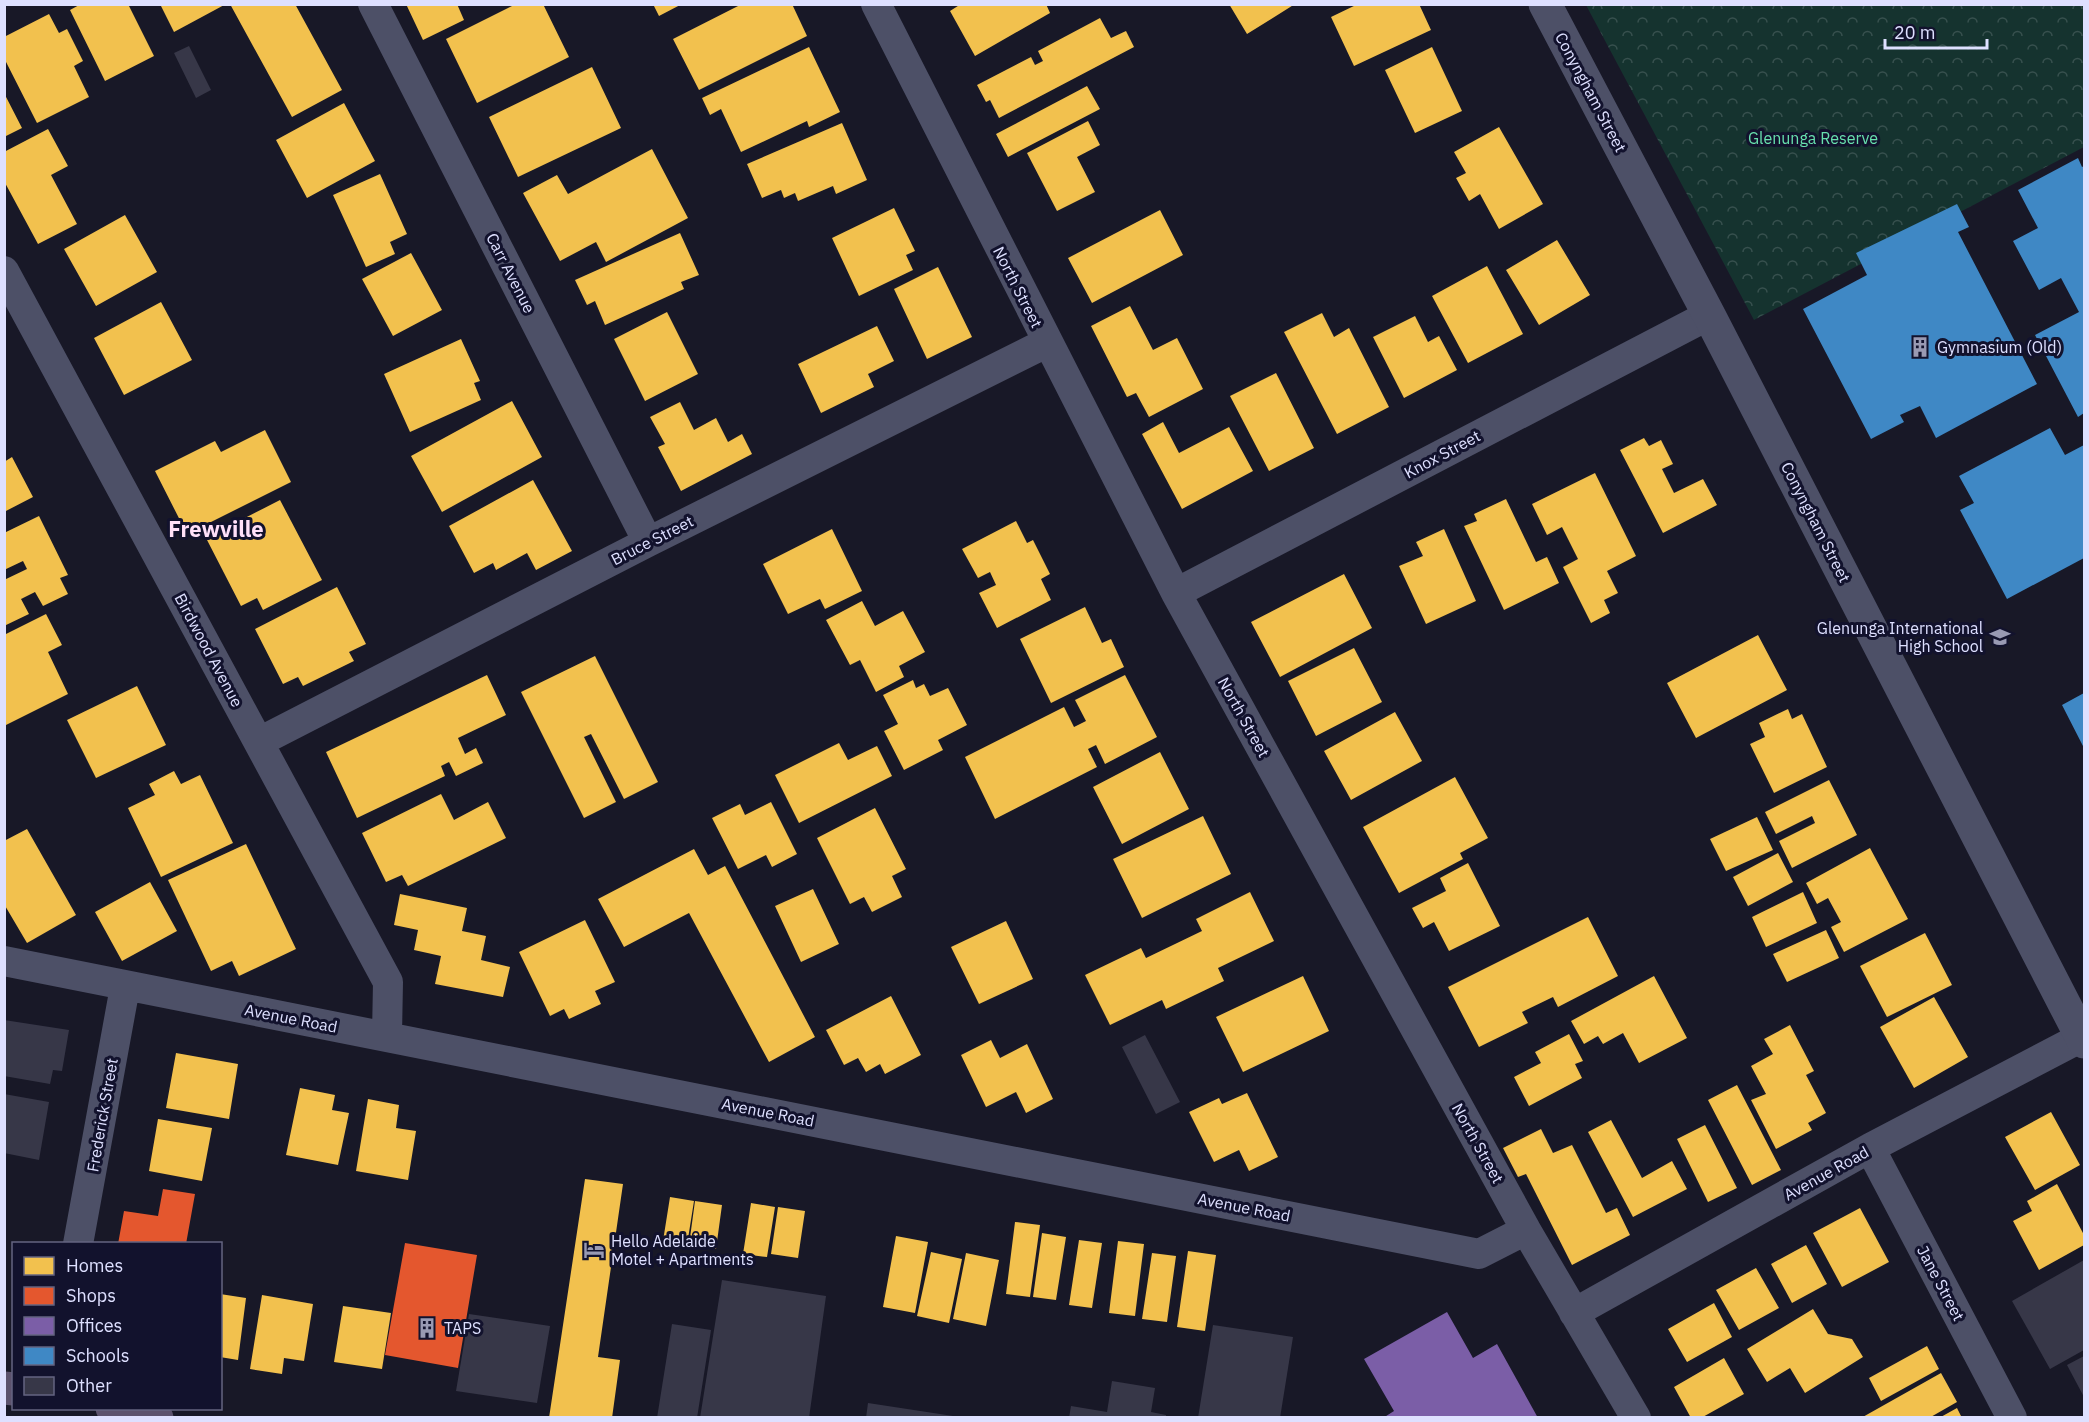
<svg xmlns="http://www.w3.org/2000/svg" width="2089" height="1422" font-family="'IBM Plex Sans',sans-serif">
	<style>
		.forest { fill: url(#forest-crowns) }
		.homes { fill: #f2c14e }
		.shops { fill: #e4572e }
		.offices { fill: #7b5ea7 }
		.schools { fill: #3f88c5 }
		.building { fill: #373748 }
		.lines { fill: none; stroke-linecap: round; stroke-linejoin: round }
		.minor { stroke: #4d5067; stroke-width: 30 }
		.tertiary { stroke: #4d5067; stroke-width: 33 }
		.trunk { stroke: #5c526d; stroke-width: 33 }
		.labels { text-anchor: middle; stroke-width: 6; stroke-linejoin: round; paint-order: stroke }
		.street-label { font-size: 16px; fill: #dee0ff; stroke: #12122d }
		.park-label { font-size: 16px; fill: #68e1ae; stroke: #12122d }
		.poi-label { font-size: 16px; fill: #dee0ff; stroke: #12122d; text-anchor: start }
		.district-label { font-size: 22px; font-weight: bold; fill: #ffe0f9; stroke: #12122d }
	</style>
	<defs>
		<pattern id="forest-crowns" width="20" height="18" patternUnits="userSpaceOnUse" patternTransform="scale(1.5)"><rect width="20" height="18" fill="#15332f"/><path d="M2 6a3 3 0 1 1 6 0M12 15a3 3 0 1 1 6 0" fill="none" stroke="#37504e"/></pattern>
	</defs>
	<rect width="100%" height="100%" fill="#181827"/>
	<!-- forest -->
	<path class="forest" d="M1586 5H2084V147L1754 320Z"/>
	<!-- homes -->
	<path class="homes" d="M81 4H128L154 56 105 81 70 10Z
		M160 4H226L174 32Z
		M230 4H295L342 90 292 117Z
		M406 4H457L464 20 423 40Z
		M516 4H543L569 57 477 103 446 39Z
		M653 4H682L659 16Z
		M742 4H792L807 36 699 90 673 39Z
		M961 4H1046L1050 13 975 56 950 11Z
		M1229 4H1295L1247 34Z
		M1358 4H1419L1431 30 1354 66 1331 17Z
		M49 14 59 33 67 29 83 61 74 66 89 97 37 123 4 58V37Z
		M1100 18 1111 38 1126 31 1134 47 999 118 990 100 986 102 977 85 1031 57 1035 65 1043 61 1038 51Z
		M809 47 840 112 809 127 807 121 741 152 721 109 710 115 702 98Z
		M1432 47 1462 111 1415 133 1385 70Z
		M592 67 621 128 518 177 489 117Z
		M1087 86 1100 109 1008 157 996 134Z
		M4 93 22 128 4 137Z
		M344 103 375 161 307 198 276 140Z
		M1088 121 1100 145 1077 157 1095 192 1057 211 1027 153Z
		M842 123 867 180 836 194 833 186 798 201 795 193 784 198 781 190 762 198 747 164Z
		M1499 127 1543 204 1499 229 1480 194 1469 201 1456 178 1466 173 1454 152Z
		M48 129 68 166 51 175 77 224 38 244 4 181V152Z
		M652 149 688 218 606 262 596 242 560 261 523 193 557 175 568 194Z
		M380 174 407 234 390 242 395 254 366 267 333 195Z
		M894 208 915 251 906 255 913 270 859 296 832 238Z
		M1160 210 1183 255 1092 303 1068 258Z
		M125 215 157 272 96 306 64 249Z
		M680 233 699 275 681 282 684 289 605 325 595 301 587 305 575 280Z
		M1557 240 1590 295 1539 325 1506 270Z
		M411 253 442 310 393 336 362 279Z
		M1487 266 1523 334 1468 363 1432 296Z
		M938 267 972 337 927 359 894 289Z
		M161 302 192 360 124 395 94 338Z
		M1130 306 1153 350 1177 338 1203 389 1149 417 1136 393 1127 397 1091 326Z
		M667 312 698 374 645 401 614 339Z
		M1322 313 1334 337 1349 328 1389 407 1337 434 1284 332Z
		M1415 316 1428 342 1439 336 1457 370 1404 398 1373 337Z
		M877 326 894 361 868 374 874 387 821 413 798 364Z
		M461 339 480 381 474 383 481 400 410 432 384 374Z
		M1276 373 1314 448 1269 471 1230 396Z
		M512 401 542 457 442 512 411 456Z
		M680 402 694 430 716 418 728 442 742 434 752 454 681 491 658 447 665 444 650 417Z
		M1163 422 1179 453 1229 427 1253 471 1182 509 1142 434Z
		M265 430 291 482 187 534 155 471 215 441 221 452Z
		M1644 438 1649 446 1661 440 1673 464 1662 469 1674 493 1703 479 1717 505 1663 533 1620 450Z
		M12 457 33 497 4 512V462Z
		M1595 473 1636 556 1607 571 1618 593 1604 600 1610 613 1591 623 1563 567 1578 559 1562 527 1547 535 1532 504Z
		M533 480 572 551 536 570 527 553 496 570 493 563 474 573 449 526Z
		M1506 499 1536 562 1547 557 1559 583 1504 610 1464 526 1477 521 1474 514Z
		M280 500 322 580 263 610 257 598 241 606 206 538Z
		M39 516 68 575 60 578 68 594 43 606 35 592 21 599 29 614 4 626V580L27 569 23 561 4 570V533Z
		M1016 521 1027 543 1033 540 1050 574 1041 579 1051 600 997 628 979 593 996 585 990 572 978 578 962 549Z
		M832 529 862 591 825 609 820 599 788 614 763 564Z
		M1444 529 1476 601 1426 624 1399 566 1423 556 1416 542Z
		M1344 574 1372 628 1280 677 1251 622Z
		M337 587 366 644 349 652 354 661 303 686 298 677 283 684 255 629Z
		M862 601 875 626 903 611 925 652 899 666 904 677 876 692 860 660 850 665 826 620Z
		M1085 607 1102 643 1111 639 1124 667 1051 703 1020 639Z
		M46 614 62 645 48 652 68 694 4 726V635Z
		M1758 635 1787 690 1696 738 1667 683Z
		M1354 648 1382 702 1316 736 1288 681Z
		M595 656 658 782 624 799 591 734 584 737 616 802 584 818 521 692Z
		M487 675 506 715 458 738 465 754 476 748 483 763 456 776 449 762 441 766 445 776 357 818 326 752Z
		M1125 675 1157 737 1105 764 1096 745 1088 749 1097 767 995 819 965 757 1064 707 1074 727 1086 721 1075 700Z
		M913 680 916 688 924 684 930 696 948 688 967 725 938 740 943 750 904 770 884 731 898 724 883 695Z
		M137 686 166 745 96 778 67 720Z
		M1788 709 1792 719 1802 714 1827 767 1774 793 1750 744 1765 737 1759 723Z
		M1395 712 1422 761 1351 800 1324 751Z
		M839 743 848 760 877 746 892 776 799 823 775 775Z
		M1160 752 1189 809 1122 844 1093 787Z
		M174 771 181 784 200 775 233 843 161 877 128 808 155 795 149 784Z
		M1455 777 1488 838 1460 853 1463 859 1399 893 1363 827Z
		M1829 780 1857 835 1792 868 1779 841 1815 823 1812 816 1776 834 1765 812Z
		M441 794 454 820 488 802 506 838 408 886 402 875 386 882 362 833Z
		M771 802 797 854 772 867 766 855 738 869 712 818 740 804 745 815Z
		M875 808 906 869 892 876 902 897 872 912 864 897 850 904 817 838Z
		M1203 816 1231 874 1142 918 1113 859Z
		M1757 817 1773 850 1726 871 1710 839Z
		M27 829 76 915 27 943 4 904V841Z
		M246 844 296 949 239 976 232 961 211 971 168 880Z
		M1870 848 1908 919 1844 952 1831 927 1841 922 1828 898 1817 904 1806 883Z
		M694 849 708 875 725 866 815 1037 769 1062 689 913 624 947 598 899Z
		M1778 853 1793 882 1748 906 1733 877Z
		M1468 863 1500 926 1449 951 1434 922 1423 928 1412 908 1446 891 1440 878Z
		M150 882 177 931 122 961 95 912Z
		M813 889 839 944 801 962 775 906Z
		M1250 892 1274 941 1218 968 1224 981 1166 1009 1162 1000 1110 1025 1085 975 1141 948 1146 958 1202 931 1196 919Z
		M1803 892 1817 923 1766 947 1752 917Z
		M400 894 467 908 462 931 486 936 481 960 510 967 503 997 435 984 441 956 414 950 418 930 394 925Z
		M1588 917 1618 976 1558 1007 1553 997 1522 1012 1528 1023 1479 1047 1448 987Z
		M585 920 615 982 595 991 601 1004 569 1019 564 1009 550 1016 519 952Z
		M1006 921 1033 979 979 1004 951 947Z
		M1826 930 1839 958 1787 982 1773 954Z
		M1925 933 1952 985 1887 1017 1860 966Z
		M1303 976 1329 1031 1243 1072 1216 1017Z
		M1654 976 1687 1038 1639 1063 1623 1033 1603 1044 1598 1036 1584 1044 1571 1021Z
		M891 996 921 1055 885 1074 880 1064 866 1072 858 1058 844 1065 826 1030Z
		M1934 997 1968 1057 1914 1088 1880 1027Z
		M1790 1025 1814 1071 1806 1075 1826 1113 1808 1123 1812 1130 1776 1149 1751 1100 1766 1094 1751 1066 1773 1054 1764 1039Z
		M1569 1034 1583 1061 1575 1064 1582 1078 1529 1106 1514 1077 1541 1063 1535 1052Z
		M991 1040 1000 1058 1027 1044 1053 1099 1026 1113 1016 1092 986 1107 961 1055Z
		M176 1053 238 1064 229 1119 166 1108Z
		M1737 1085 1781 1170 1752 1185 1708 1100Z
		M300 1088 335 1095 332 1110 349 1113 338 1165 286 1155Z
		M1247 1093 1278 1157 1249 1171 1239 1150 1214 1162 1189 1112 1219 1098 1222 1104Z
		M368 1099 399 1105 396 1128 416 1131 408 1180 356 1171Z
		M2051 1112 2080 1165 2035 1190 2005 1137Z
		M158 1119 212 1128 202 1181 149 1171Z
		M1611 1120 1642 1178 1672 1161 1687 1189 1633 1217 1588 1132Z
		M1705 1125 1737 1188 1708 1202 1677 1139Z
		M1541 1129 1553 1153 1572 1145 1606 1213 1617 1208 1630 1235 1572 1265 1526 1174 1518 1177 1503 1148Z
		M585 1179 623 1184 598 1357 620 1360 612 1418H549Z
		M2057 1184 2084 1235V1245L2039 1270 2013 1221 2032 1211 2027 1201Z
		M670 1197 694 1201 687 1245 663 1241Z
		M695 1201 722 1205 716 1249 689 1245Z
		M751 1203 775 1207 767 1257 743 1254Z
		M778 1207 805 1211 798 1258 771 1254Z
		M1860 1208 1889 1262 1842 1287 1813 1233Z
		M1015 1222 1040 1225 1030 1297 1006 1294Z
		M1042 1233 1066 1237 1056 1300 1033 1297Z
		M896 1236 928 1242 915 1313 883 1307Z
		M1079 1240 1102 1243 1092 1308 1069 1305Z
		M1118 1241 1144 1244 1135 1316 1109 1313Z
		M1806 1245 1827 1284 1792 1303 1771 1264Z
		M1188 1251 1216 1255 1205 1331 1177 1327Z
		M931 1252 962 1259 949 1323 917 1316Z
		M966 1253 999 1260 986 1326 953 1319Z
		M1152 1253 1176 1256 1167 1322 1142 1319Z
		M1756 1268 1779 1308 1739 1330 1716 1290Z
		M220 1294 246 1298 238 1360 220 1357Z
		M262 1295 313 1304 304 1361 284 1358 282 1374 250 1369Z
		M1714 1303 1732 1337 1687 1362 1668 1329Z
		M343 1306 391 1313 382 1369 334 1362Z
		M1813 1309 1828 1334 1852 1339 1863 1357 1805 1393 1790 1368 1767 1382 1747 1349Z
		M1927 1346 1939 1369 1881 1401 1869 1378Z
		M1724 1358 1744 1394 1701 1418H1691L1674 1387Z
		M1941 1373 1957 1402 1929 1418H1861Z
		M1957 1408 1962 1418H1939Z"/>
	<!-- shops -->
	<path class="shops" d="M163 1189 195 1194 186 1244H118L124 1211 158 1216Z
		M405 1243 477 1255 458 1368 385 1355Z"/>
	<!-- offices -->
	<path class="offices" d="M1447 1312 1473 1358 1497 1344 1538 1418H1383L1394 1411 1364 1359Z"/>
	<!-- schools -->
	<path class="schools" d="M2078 158 2082 167 2084 166V413L2078 417 2035 335 2079 312 2061 278 2039 290 2013 241 2038 228 2018 190Z
		M1957 204 1969 227 1958 232 2037 384 1936 438 1920 406 1900 415 1904 422 1871 439 1803 309 1867 275 1856 253Z
		M2050 428 2065 455 2084 445V558L2007 599 1960 510 1974 503 1959 476Z
		M2084 693V748L2062 705Z"/>
	<!-- building -->
	<path class="building" d="M189 46 211 90 196 98 174 53Z
		M4 1020 69 1030 62 1071 53 1070 50 1084 4 1076Z
		M1145 1035 1180 1102 1156 1114 1122 1047Z
		M4 1094 49 1102 39 1160 4 1153Z
		M2084 1260V1350L2050 1369 2012 1301Z
		M722 1280 826 1296 809 1418H700Z
		M469 1314 550 1326 537 1403 456 1391Z
		M672 1324 711 1330 697 1418H657Z
		M1213 1325 1293 1337 1280 1418H1198Z
		M2084 1356V1397L2067 1365Z
		M1112 1381 1155 1388 1151 1412 1166 1415V1418H1069L1071 1406 1107 1412Z
		M868 1403 953 1416V1418H866Z"/>
	<g class="lines">
		<!-- minor -->
		<path class="minor" d="M373 4 648 542
			M876 4 1176 593 1526 1230 1636 1418
			M4 271 388 982 387 1035
			M1176 593 1709 315
			M259 742 648 542 1046 343
			M4 961 1479 1254 1526 1230
			M1870 1148 2012 1418
			M78 1244 125 987
			M1574 1313 1870 1148 2082 1037"/>
		<!-- tertiary -->
		<path class="tertiary" d="M1545 4 1709 315 2084 1042"/>
		<!-- trunk -->
		<path class="trunk" d="M4 1388 14 1389
			M112 1408 157 1418"/>
	</g>
	<!-- icons -->
	<defs>
		<g id="building-bare" transform="scale(1.62)"><path d="M-4-6H4V6H1V3H-1V6H-4ZM-2.5-4.3h1.7v1.8h-1.7ZM.8-4.3h1.7v1.8H.8ZM-2.5-1h1.7V.8h-1.7ZM.8-1h1.7V.8H.8Z" fill="#999ab3" stroke="#12122d" stroke-width="2.5" paint-order="stroke"/></g>
		<g id="school-bare" transform="scale(1.62)"><path d="M0-5L7-2L0 1L-7-2ZM-4 1L0 2.5L4 1V4Q0 6-4 4Z" fill="#999ab3" stroke="#12122d" stroke-width="2.5" paint-order="stroke"/></g>
		<g id="hotel-bare" transform="scale(1.62)"><path d="M-6-4.5h1.5V1H6V5H4.5V3h-9V5H-6ZM-4 0a1.8 1.8 0 1 1 3.6 0ZM.5 0V-2.5h3Q6-2.5 6 0Z" fill="#999ab3" stroke="#12122d" stroke-width="2.5" paint-order="stroke"/></g>
	</defs>
	<g fill-rule="evenodd">
		<use href="#building-bare" x="1920" y="347"/>
		<use href="#school-bare" x="2000" y="637"/>
		<use href="#hotel-bare" x="594" y="1250"/>
		<use href="#building-bare" x="427" y="1328"/>
	</g>
	<g class="labels">
		<!-- street labels -->
		<g class="street-label">
			<text transform="translate(1591 92) rotate(62)" y="6">Conyngham Street</text>
			<text transform="translate(511 273) rotate(63)" y="6">Carr Avenue</text>
			<text transform="translate(1018 287) rotate(63)" y="6">North Street</text>
			<text transform="translate(1442 454) rotate(-28)" y="6">Knox Street</text>
			<text transform="translate(1816 522) rotate(63)" y="6">Conyngham Street</text>
			<text transform="translate(652 540) rotate(-27)" y="6">Bruce Street</text>
			<text transform="translate(209 650) rotate(62)" y="6">Birdwood Avenue</text>
			<text transform="translate(1244 717) rotate(61)" y="6">North Street</text>
			<text transform="translate(291 1018) rotate(11)" y="6">Avenue Road</text>
			<text transform="translate(768 1112) rotate(11)" y="6">Avenue Road</text>
			<text transform="translate(102 1115) rotate(-80)" y="6">Frederick Street</text>
			<text transform="translate(1478 1143) rotate(61)" y="6">North Street</text>
			<text transform="translate(1826 1173) rotate(-29)" y="6">Avenue Road</text>
			<text transform="translate(1244 1207) rotate(11)" y="6">Avenue Road</text>
			<text transform="translate(1941 1283) rotate(62)" y="6">Jane Street</text>
		</g>
		<!-- park labels -->
		<g class="park-label">
			<text x="1813" y="144">Glenunga Reserve</text>
		</g>
		<!-- poi labels -->
		<g class="poi-label">
			<text x="1937" y="353">Gymnasium (Old)</text>
			<text x="1983" y="634" text-anchor="end">Glenunga International<tspan x="1983" dy="18">High School</tspan></text>
			<text x="611" y="1247">Hello Adelaide<tspan x="611" dy="18">Motel + Apartments</tspan></text>
			<text x="444" y="1334">TAPS</text>
		</g>
		<!-- district labels -->
		<g class="district-label">
			<text x="216" y="537">Frewville</text>
		</g>
	</g>
	<!-- border -->
	<rect width="2089" height="1422" fill="none" stroke="#dee0ff" stroke-width="12"/>
	<!-- legend -->
	<rect x="12" y="1242" width="210" height="168" fill="#12122d" stroke="#646481" stroke-width="1.5"/>
	<rect x="24" y="1257" width="30" height="18" fill="#f2c14e" stroke="#646481" stroke-width="1.5"/>
	<text x="66" y="1272" font-size="18" fill="#dee0ff">Homes</text>
	<rect x="24" y="1287" width="30" height="18" fill="#e4572e" stroke="#646481" stroke-width="1.5"/>
	<text x="66" y="1302" font-size="18" fill="#dee0ff">Shops</text>
	<rect x="24" y="1317" width="30" height="18" fill="#7b5ea7" stroke="#646481" stroke-width="1.5"/>
	<text x="66" y="1332" font-size="18" fill="#dee0ff">Offices</text>
	<rect x="24" y="1347" width="30" height="18" fill="#3f88c5" stroke="#646481" stroke-width="1.5"/>
	<text x="66" y="1362" font-size="18" fill="#dee0ff">Schools</text>
	<rect x="24" y="1377" width="30" height="18" fill="#373748" stroke="#646481" stroke-width="1.5"/>
	<text x="66" y="1392" font-size="18" fill="#dee0ff">Other</text>
	<!-- scale -->
	<path d="M1885 39v9h102v-9" fill="none" stroke="#dee0ff" stroke-width="3"/>
	<text x="1894" y="39" font-size="18" fill="#dee0ff" stroke="#12122d" stroke-width="4.5" paint-order="stroke">20 m</text>
</svg>
